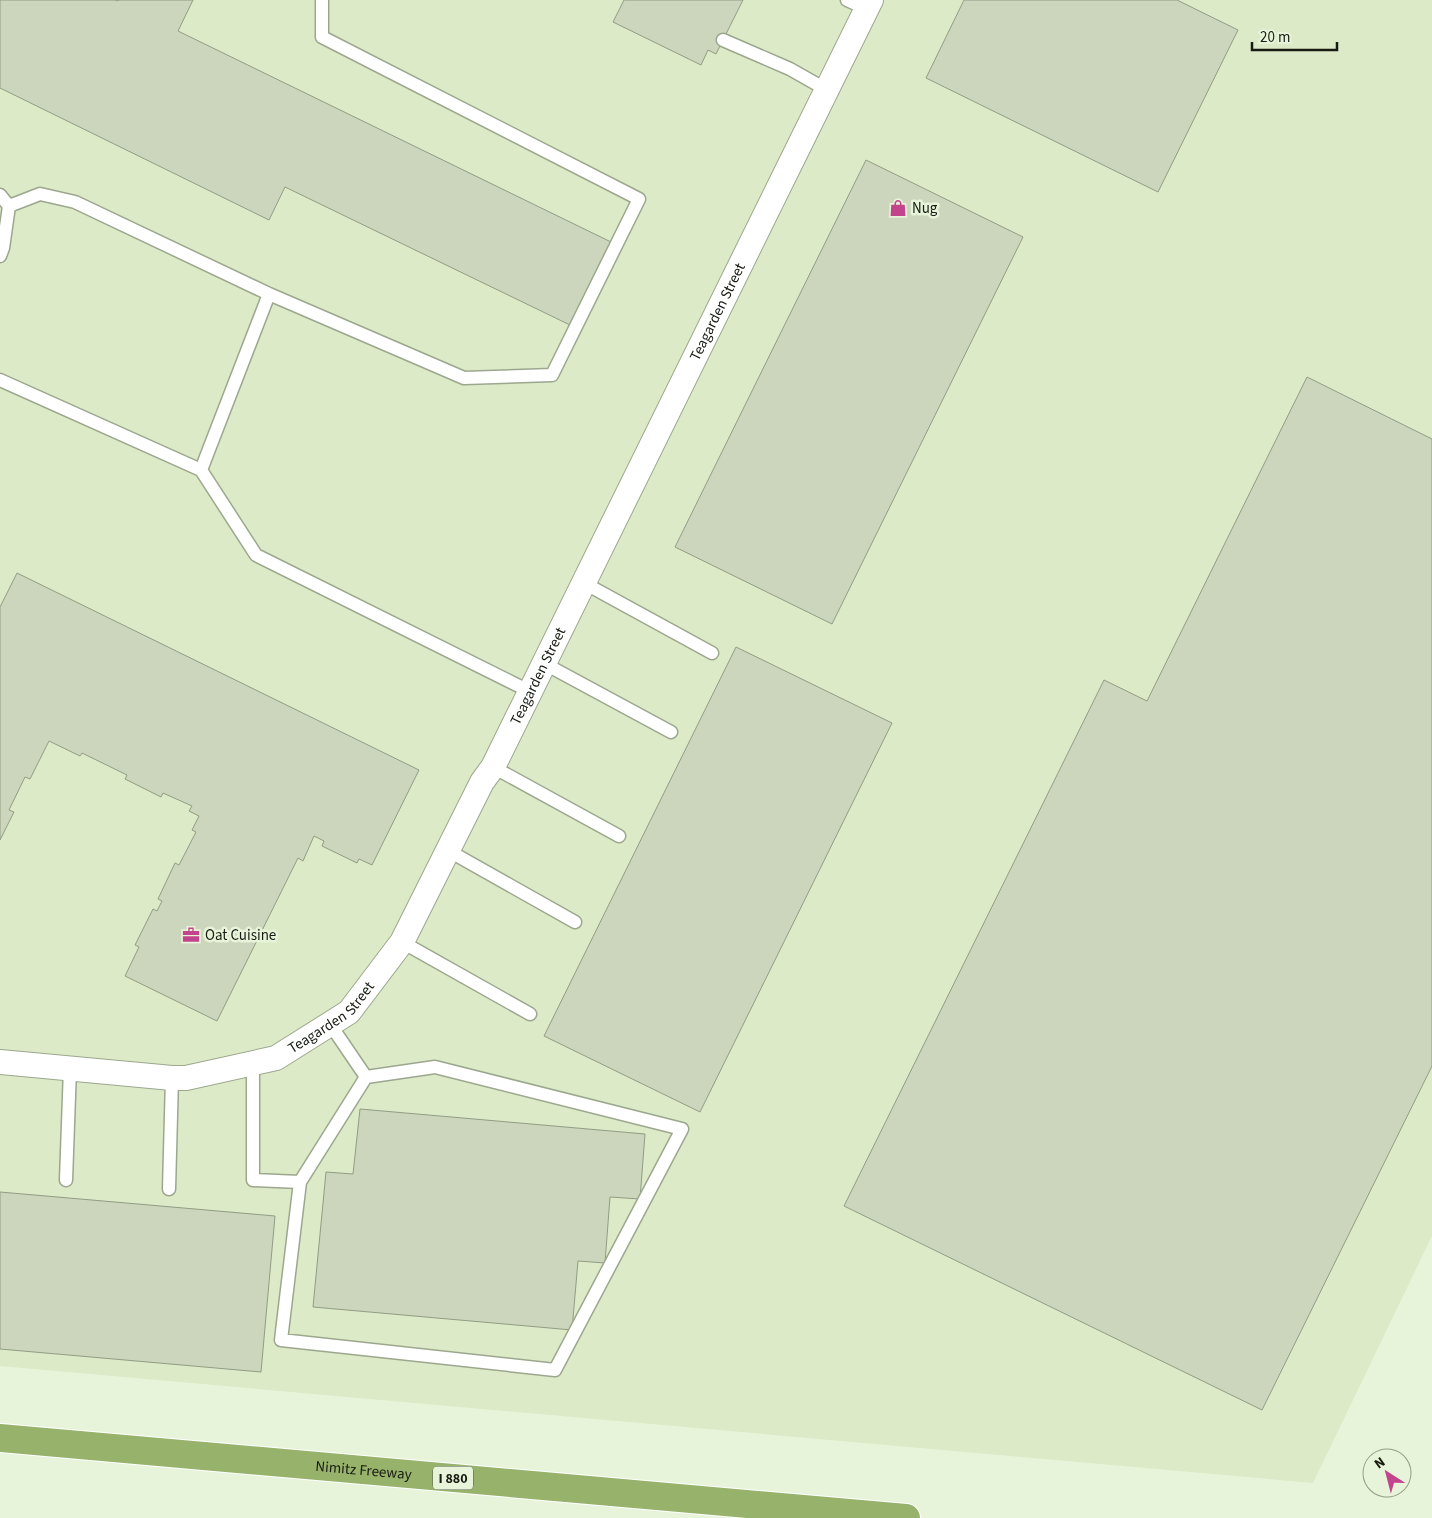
<svg xmlns="http://www.w3.org/2000/svg" width="1432" height="1518" font-family="'Source Sans 3',sans-serif">
	<style>
		.built { fill: #dceac8 }
		.building { fill: #cbd6bc; stroke: #929c84 }
		.lines { fill: none; stroke-linecap: round; stroke-linejoin: round }
		.service-casing { stroke: #9ca78e; stroke-width: 15 }
		.minor-casing { stroke: #9ca78e; stroke-width: 26 }
		.motorway-casing { stroke: #fff; stroke-width: 30 }
		.service { stroke: #fff; stroke-width: 12 }
		.minor { stroke: #fff; stroke-width: 24 }
		.motorway { stroke: #97b26b; stroke-width: 28 }
		.labels { text-anchor: middle; stroke-width: 5; stroke-linejoin: round; paint-order: stroke }
		.shield { fill: #e8f4d9; stroke: #565c4e; stroke-width: 1 }
		.shield-label { font-size: 14px; font-weight: bold; fill: #171b12 }
		.poi-label { font-size: 15px; fill: #171b12; stroke: #e8f4d9; text-anchor: start }
		.street-label { font-size: 15px; fill: #171b12; stroke: #e8f4d9 }
	</style>
	<rect width="100%" height="100%" fill="#e8f4d9"/>
	<!-- built -->
	<path class="built" d="M0 0H1432V1236L1313 1483 0 1366Z"/>
	<!-- building -->
	<path class="building" d="M0 0H115L118 1 119 0H193L178 31 611 242 570 325 285 187 269 220 0 88Z
		M624 0H743L716 54 708 50 701 65 613 22Z
		M964 0H1177L1238 30 1158 192 926 78Z
		M866 160 1023 237 832 624 675 547Z
		M1307 377 1432 439V1066L1262 1410 844 1206 1104 680 1147 701Z
		M17 573 419 770 372 865 359 859 357 863 322 846 324 841 314 836 303 861 298 858 217 1021 125 976 139 947 135 945 153 909 157 911 162 901 158 899 175 863 179 865 196 832 192 830 199 816 189 811 192 806 163 793 161 797 125 779 127 775 82 753 80 756 49 741 30 779 25 777 9 810 14 812 0 840V607Z
		M736 647 892 723 700 1112 544 1036Z
		M360 1109 645 1134 640 1199 610 1197 605 1263 578 1261 572 1330 313 1307 326 1172 353 1174Z
		M0 1192 275 1216 261 1372 0 1349Z"/>
	<g class="lines">
		<!-- service casing -->
		<g class="service-casing">
			<path id="service" d="M847 0 867 9
				M723 40 790 69 827 90
				M0 195 9 206 3 248 0 256
				M9 206 40 194 75 202 269 294
				M0 380 201 470 256 555 531 692
				M201 470 269 294 464 378 552 375 639 199 322 37V0
				M584 583 712 653
				M545 664 671 732
				M493 767 619 836
				M449 851 575 922
				M402 942 530 1014
				M253 1063V1180L300 1182 281 1340 555 1370 682 1129 435 1067 366 1077 330 1024
				M66 1180 70 1068
				M300 1182 366 1077
				M169 1189 172 1078"/>
		</g>
		<!-- minor casing -->
		<g class="minor-casing">
			<g id="minor">
				<path id="s1" d="M0 1062 172 1078H186L276 1058 349 1012 402 942 482 782 493 767 871 0"/>
			</g>
		</g>
		<!-- motorway casing -->
		<g class="motorway-casing">
			<g id="motorway">
				<path id="s2" d="M0 1438 906 1518"/>
			</g>
		</g>
		<!-- service -->
		<use href="#service" class="service"/>
		<!-- minor -->
		<use href="#minor" class="minor"/>
		<!-- motorway -->
		<use href="#motorway" class="motorway"/>
	</g>
	<!-- icons -->
	<defs>
		<g id="shop-bare" transform="scale(1.35)"><path d="M-5-2.5h2.3a2.7 3.5 0 0 1 5.4 0H5L5.5 6h-11ZM-1.5-2.5h3a1.5 2.3 0 0 0-3 0Z" fill="#c3438d" stroke="#e8f4d9" stroke-width="2.5" paint-order="stroke"/></g>
		<g id="office-bare" transform="scale(1.35)"><path d="M-6-3h4V-5.5h4V-3h4V5H-6ZM-1-4.5V-3h2v-1.5ZM-6 0V1H6V0Z" fill="#c3438d" stroke="#e8f4d9" stroke-width="2.5" paint-order="stroke"/></g>
	</defs>
	<g fill-rule="evenodd">
		<use href="#shop-bare" x="898" y="208"/>
		<use href="#office-bare" x="191" y="935"/>
	</g>
	<g class="labels">
		<!-- shield labels -->
		<rect class="shield" x="433" y="1466.5" width="40" height="23" rx="4"/>
		<g class="shield-label">
			<text x="453" y="1483">I 880</text>
		</g>
		<!-- poi labels -->
		<g class="poi-label">
			<text x="912" y="213">Nug</text>
			<text x="205" y="940">Oat Cuisine</text>
		</g>
		<!-- street labels -->
		<g class="street-label">
			<text dy="5" stroke="none"><textPath href="#s1" startOffset="1158">Teagarden Street</textPath></text>
			<text dy="5" stroke="none"><textPath href="#s1" startOffset="752">Teagarden Street</textPath></text>
			<text dy="5" stroke="none"><textPath href="#s1" startOffset="348">Teagarden Street</textPath></text>
			<text dy="5" stroke="none"><textPath href="#s2" startOffset="365">Nimitz Freeway</textPath></text>
		</g>
	</g>
	<!-- north arrow -->
	<g transform="translate(1387 1473) rotate(324)"><circle r="24" fill="#e8f4d9" stroke="#949d89"/>
	<path d="M0-4L9 19L0 12L-9 19Z" fill="#c3438d"/>
	<text y="-8" font-size="14" font-weight="bold" text-anchor="middle" fill="#171b12">N</text>
	</g>
	<!-- scale -->
	<path d="M1252 42v8h85v-8" fill="none" stroke="#171b12" stroke-width="2.5"/>
	<text x="1260" y="42" font-size="15" fill="#171b12" stroke="#e8f4d9" stroke-width="4" paint-order="stroke">20 m</text>
</svg>
